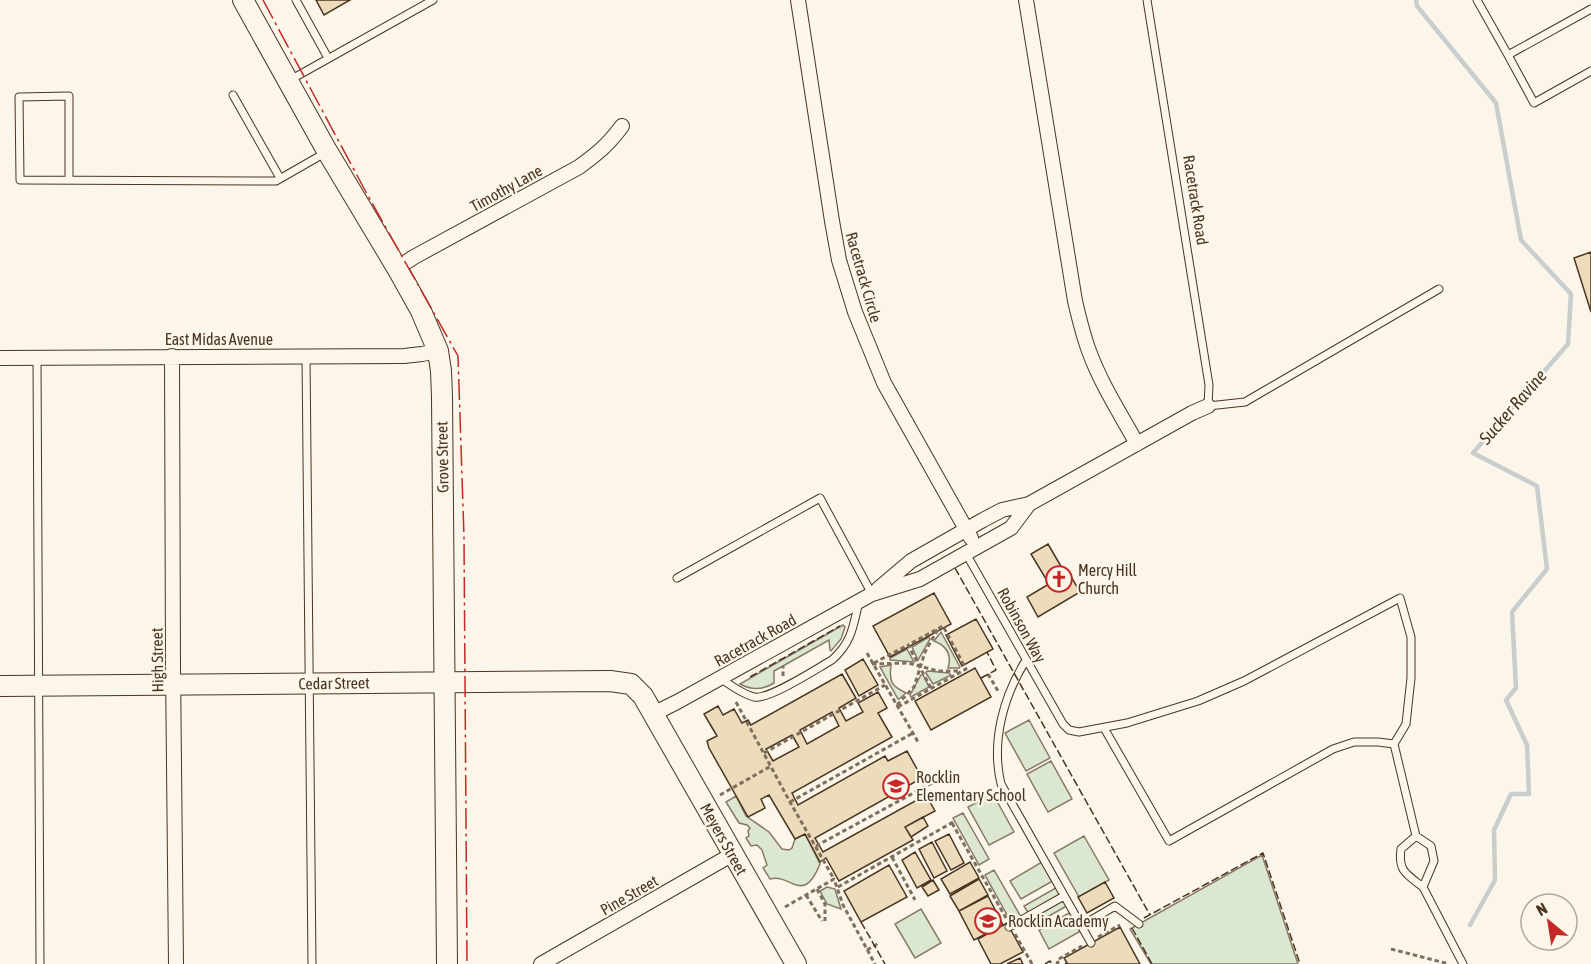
<svg xmlns="http://www.w3.org/2000/svg" width="1591" height="964" font-family="'Asap Condensed',sans-serif">
	<style>
		.green { fill: #dce7d0; stroke: #887966; stroke-width: 1.5 }
		.lines { fill: none; stroke-linecap: round; stroke-linejoin: round }
		.stream { stroke: #c9cecd; stroke-width: 4.5 }
		.building { fill: #ecdcbc; stroke: #4a3520; stroke-width: 1.5; fill-rule: evenodd }
		.lane-casing { stroke: #4a3520; stroke-width: 9 }
		.street-casing { stroke: #4a3520; stroke-width: 16 }
		.secondary-casing { stroke: #4a3520; stroke-width: 22 }
		.path { stroke: #7f6f5c; stroke-width: 3; stroke-dasharray: 4.5 3; stroke-linecap: butt }
		.lane { stroke: #fbf6e9; stroke-width: 7 }
		.street { stroke: #fbf6e9; stroke-width: 14 }
		.secondary { stroke: #fbf6e9; stroke-width: 20 }
		.fence { stroke: #4a3520; stroke-width: 1.5; stroke-dasharray: 8 3; stroke-linecap: butt }
		.power { stroke: #c62828; stroke-width: 1.5; stroke-dasharray: 21 4.5 3 4.5; stroke-linecap: butt }
		.labels { text-anchor: middle; stroke-width: 4.5; stroke-linejoin: round; paint-order: stroke }
		.street-label { font-size: 16px; fill: #4a3520; stroke: #fbf6e9 }
		.poi-label { font-size: 16px; fill: #4a3520; stroke: #fbf6e9; text-anchor: start }
		.water-label { font-size: 18px; font-style: italic; fill: #4a3520; stroke: #fbf6e9 }
	</style>
	<rect width="100%" height="100%" fill="#fbf6e9"/>
	<!-- green -->
	<path class="green" d="M843 625 845 627 841 639 831 651 830 650 829 640 774 671V683C763 690 751 690 740 684Z
		M941 632 960 667 959 668H948C952 655 947 646 934 641Z
		M929 637 930 639 918 660 912 647Z
		M907 649 914 662 890 660V658Z
		M891 665C889 681 891 686 906 693L899 699H898L880 667Z
		M928 671 949 673 951 675 933 684 926 673V672Z
		M921 675H923L929 687 911 697 910 695Z
		M1029 720 1050 758 1026 771 1005 733Z
		M1051 761 1072 799 1048 812 1027 774Z
		M993 794 1014 832 989 845 968 807Z
		M736 796 746 816 769 832 782 849 789 850 792 848 795 839 805 834 820 864C803 906 791 873 770 879L763 868 767 865 762 850 757 845 751 846 746 838 749 836 748 831 750 828 747 825 739 823 726 802Z
		M963 813 989 859 979 865 953 818Z
		M1084 836 1109 880 1079 897 1054 853Z
		M1262 855 1298 964H1151L1130 929Z
		M1047 859 1058 878 1021 899 1010 881Z
		M994 870 1021 917 1011 922 985 875Z
		M1061 885 1072 903 1035 924 1024 906Z
		M827 887 835 889 841 909 827 904 820 891Z
		M921 909 941 943 915 958 895 924Z
		M1076 909 1086 928 1049 949 1039 930Z"/>
	<g class="lines">
		<!-- stream -->
		<path class="stream" d="M1416 0 1417 6 1496 103 1521 240 1571 294 1568 344 1473 453 1537 486 1547 569 1512 612 1516 688 1506 700 1527 745 1529 794H1511L1494 830 1495 880 1470 925"/>
	</g>
	<!-- building -->
	<path class="building" d="M316 0H350L324 15Z
		M1591 252V312L1574 258Z
		M1048 544 1066 575 1069 573 1080 592 1038 617 1027 597 1049 584 1031 554Z
		M934 593 951 624 890 657 873 626Z
		M976 619 993 649 962 666 946 635Z
		M863 659 878 685 859 696 845 670Z
		M975 668 991 697 931 730 915 701Z
		M842 674 856 698 839 708 846 721 863 712 858 703 878 692 887 708 878 713 892 737 792 793 798 805 885 756 888 761 907 751 922 778 815 838 823 852 926 795 935 811 905 827 913 840 839 881 826 858 820 862 805 834 795 839 769 795 761 799 765 808 748 817 709 748 707 741 717 736 704 714 718 706 723 715 734 709 742 723 748 720 751 725ZM832 712 839 726 807 744 800 730ZM792 735 799 747 773 761 766 749Z
		M923 817 928 826 911 837 905 827Z
		M949 834 964 863 951 870 935 841Z
		M932 842 947 871 934 878 919 849Z
		M915 852 931 880 917 888 902 860Z
		M970 862 979 878 950 894 941 879Z
		M889 865 907 897 861 922 844 891Z
		M979 879 988 895 959 911 950 896Z
		M933 880 939 890 928 896 922 887Z
		M1105 882 1114 898 1087 913 1078 897Z
		M988 896 1003 925 974 940 959 911Z
		M1007 923 1023 952 1000 964H991L978 939Z
		M1120 927 1140 964H1065L1067 963 1064 958Z
		M1020 958 1023 964H1007Z"/>
	<g class="lines">
		<!-- lane casing -->
		<g class="lane-casing">
			<path id="lane" d="M296 0 328 58
				M1147 0 1209 385 1208 406 1245 402 1439 289
				M1477 0 1508 55
				M1591 9 1508 55 1534 103 1591 71
				M290 80 433 0
				M233 95 280 178
				M69 180V96L19 97 20 180 276 181 325 153
				M306 356 312 964
				M37 358 40 964
				M969 552 968 557 1063 724 1069 730 1079 732 1127 723 1198 701 1244 681 1400 598 1411 637V678L1406 724 1394 744 1378 742H1354L1333 749 1169 841 1104 728
				M677 578 820 498 872 594
				M1026 660C1003 697 991 742 1001 784L1091 943
				M720 678C730 685 742 694 754 697 769 700 816 669 832 660 852 642 853 627 859 601
				M1394 744 1416 836 1431 846 1434 861 1423 887 1463 964
				M1416 836 1401 849C1398 871 1406 874 1423 887
				M1081 926 1115 906 1139 924
				M1009 927 1064 896"/>
		</g>
		<!-- street casing -->
		<g class="street-casing">
			<path id="street" d="M798 0 832 221 839 260 855 312 884 383 971 538
				M1026 0 1075 301C1079 318 1083 335 1089 351 1101 384 1120 413 1137 444
				M397 268 414 257 579 167C598 153 608 145 622 126
				M172 356 173 665 176 964
				M0 358 404 356 422 354 438 351
				M878 589 911 561 983 520 1002 510 1029 504 1192 413 1208 406
				M653 714 677 702 872 594 920 579 1011 528 1029 504
				M541 964 733 854"/>
		</g>
		<!-- secondary casing -->
		<g class="secondary-casing">
			<path id="secondary" d="M243 0 327 151 397 268 421 311 438 351 441 371 442 397 447 964
				M0 686 610 681 631 684 643 696 796 964"/>
		</g>
		<!-- path -->
		<path class="path" d="M867 653 918 742
			M874 663 908 645 931 688
			M872 664 908 663 938 671H960
			M988 674 998 691
			M783 676V666
			M736 702 790 802 834 879
			M897 705 914 687 925 652 938 629
			M898 707 966 669 943 626 908 645
			M764 753 885 685
			M720 795 771 766
			M790 802 913 733
			M952 823 1006 918
			M816 846 932 783
			M892 857 915 900
			M838 887 955 821
			M817 889 825 904V921
			M806 895 822 921
			M785 907 834 879 843 905 875 964
			M1015 934 1032 964
			M1098 937 1120 925
			M1391 949 1449 964
			M867 950 879 943
			M1056 964 1058 963 1057 960 1082 946"/>
		<!-- lane -->
		<use href="#lane" class="lane"/>
		<!-- street -->
		<use href="#street" class="street"/>
		<!-- secondary -->
		<use href="#secondary" class="secondary"/>
		<!-- fence -->
		<path class="fence" d="M955 568 1150 915
			M750 677 840 626
			M981 678 996 670 987 652
			M1144 918 1263 853 1300 964
			M861 922 885 964
			M1132 928 1152 964
			M1045 964 1050 961 1052 964"/>
		<!-- power -->
		<path class="power" d="M263 0 367 194 458 356 464 537 467 964"/>
	</g>
	<!-- icons -->
	<defs>
		<g id="church-ring" transform="scale(1.35)"><circle r="9.5" fill="#fbf6e9" stroke="#c62828" stroke-width="1.5"/><path d="M-1.2-6h2.4v3.5h3.3v2.4h-3.3V6h-2.4V-.1h-3.3v-2.4h3.3Z" fill="#c62828"/></g>
		<g id="school-ring" transform="scale(1.35)"><circle r="9.5" fill="#fbf6e9" stroke="#c62828" stroke-width="1.5"/><path d="M0-5L7-2L0 1L-7-2ZM-4 1L0 2.5L4 1V4Q0 6-4 4Z" fill="#c62828"/></g>
	</defs>
	<g fill-rule="evenodd">
		<use href="#church-ring" x="1059" y="579"/>
		<use href="#school-ring" x="896" y="786"/>
		<use href="#school-ring" x="988" y="921"/>
	</g>
	<g class="labels">
		<!-- street labels -->
		<g class="street-label">
			<text transform="translate(506 188) rotate(-29)" y="6">Timothy Lane</text>
			<text transform="translate(1196 200) rotate(81)" y="6">Racetrack Road</text>
			<text transform="translate(864 277) rotate(74)" y="6">Racetrack Circle</text>
			<text x="219" y="345">East Midas Avenue</text>
			<text transform="translate(442 457) rotate(-91)" y="6">Grove Street</text>
			<text transform="translate(1022 625) rotate(61)" y="6">Robinson Way</text>
			<text transform="translate(755 640) rotate(-29)" y="6">Racetrack Road</text>
			<text transform="translate(157 660) rotate(-91)" y="6">High Street</text>
			<text transform="translate(334 683) rotate(-1)" y="6">Cedar Street</text>
			<text transform="translate(724 839) rotate(61)" y="6">Meyers Street</text>
			<text transform="translate(629 895) rotate(-30)" y="6">Pine Street</text>
		</g>
		<!-- poi labels -->
		<g class="poi-label">
			<text x="1078" y="576">Mercy Hill<tspan x="1078" dy="18">Church</tspan></text>
			<text x="916" y="783">Rocklin<tspan x="916" dy="18">Elementary School</tspan></text>
			<text x="1008" y="927">Rocklin Academy</text>
		</g>
		<!-- water labels -->
		<g class="water-label">
			<text transform="translate(1513 407) rotate(-49)" y="6">Sucker Ravine</text>
		</g>
	</g>
	<!-- north arrow -->
	<g transform="translate(1549 922) rotate(330)"><circle r="28" fill="#fbf6e9" stroke="#b4a999" stroke-width="1.5"/>
	<path d="M0-4.5L10 22L0 15L-10 22Z" fill="#c62828"/>
	<text y="-9" font-size="16" font-weight="bold" text-anchor="middle" fill="#4a3520">N</text>
	</g>
</svg>
